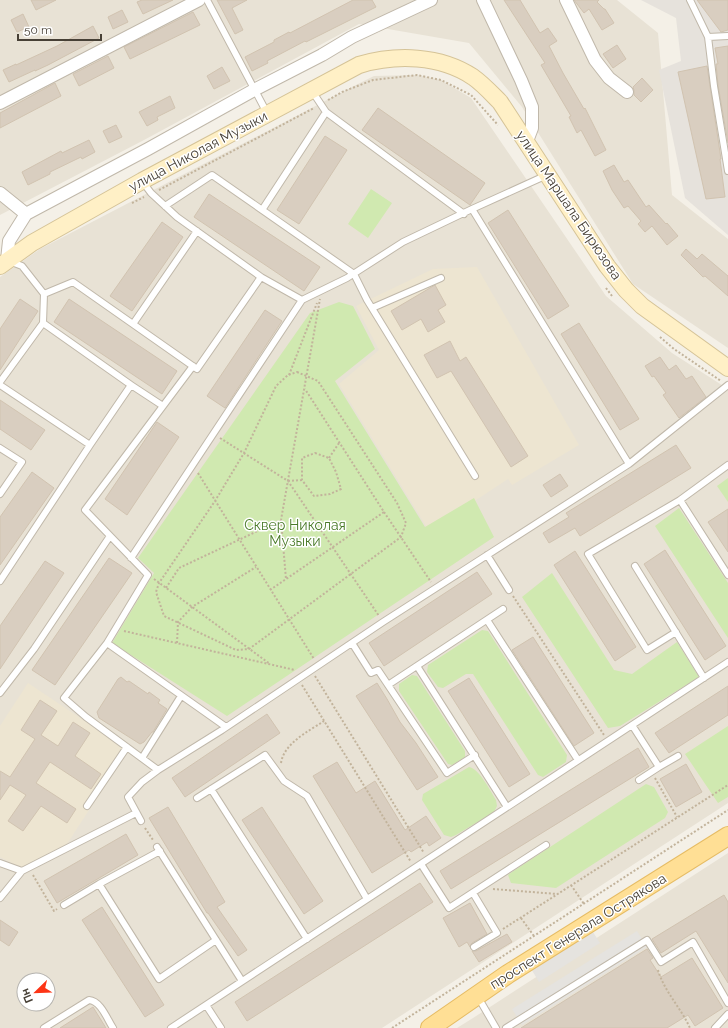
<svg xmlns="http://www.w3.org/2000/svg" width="728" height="1028" font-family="Raleway,sans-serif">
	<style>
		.residential { fill: #e8e2d5; fill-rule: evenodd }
		.industrial { fill: #e6e2dc }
		.education { fill: #ede5d1 }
		.green { fill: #d0e9b0 }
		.parking { fill: #e5e3df }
		.building { fill: #d9cec0; stroke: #d1c3b0 }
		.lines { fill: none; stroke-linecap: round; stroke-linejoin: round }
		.service-casing { stroke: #c0b8aa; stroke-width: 8 }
		.minor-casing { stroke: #c0b8aa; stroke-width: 14 }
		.secondary-casing { stroke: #d5c397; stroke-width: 18 }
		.primary-casing { stroke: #e6bc64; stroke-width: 20 }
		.path { stroke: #c2b39b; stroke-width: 2; stroke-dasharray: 2 2; stroke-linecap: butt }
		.service { stroke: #fff; stroke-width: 6 }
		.minor { stroke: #fff; stroke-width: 12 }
		.secondary { stroke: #fff0c6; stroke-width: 16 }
		.primary { stroke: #ffdf95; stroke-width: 18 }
		.labels { text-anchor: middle; stroke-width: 3; stroke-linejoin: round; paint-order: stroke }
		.street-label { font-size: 14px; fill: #474036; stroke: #fff }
		.park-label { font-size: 14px; fill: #497a28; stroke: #fff }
	</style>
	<rect width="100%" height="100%" fill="#f4f0e7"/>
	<!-- residential -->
	<path class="residential" d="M0 0H617L658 33 672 195 728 239V348L633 284 522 107 469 43 359 24 144 140 0 215Z
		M417 75 441 80 471 98 606 296 672 353 728 389V803L382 1028H0V277L40 249 354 86 374 76ZM24 980H48V1004H24Z
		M728 853V1028H457L473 1018Z"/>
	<!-- industrial -->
	<path class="industrial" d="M641 0H728V235L685 198 659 70 681 61 676 18Z"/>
	<!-- education -->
	<path class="education" d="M477 267 579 445 512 485 508 479 429 531 339 384 379 350 356 306 433 269Z
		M28 683 128 750 65 847 24 869 0 857V726Z"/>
	<!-- green -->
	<path class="green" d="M371 189 392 203 368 238 348 224Z
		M339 302 353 306 375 349 335 381 425 527 474 498 494 537 227 716 112 643 154 573 138 558 310 313Z
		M728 478V502L717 486Z
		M679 508 728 583V638L655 526Z
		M552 573 614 670 632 674 677 642 699 677 620 726 608 728 522 597Z
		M482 630 488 631 567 755 566 762 543 777 538 775 473 674H466L443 688 438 687 427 672 428 665Z
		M412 675 417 676 465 751V757L452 765 448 764 399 691V684Z
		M728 726V797L718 803 685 754Z
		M469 767C479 768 491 792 496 800L497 806 494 812 456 835 451 837 444 835 422 800 423 794Z
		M646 784 654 787 668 812 665 818 556 888 511 883 508 875 512 872Z"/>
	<!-- parking -->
	<path class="parking" d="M591 929 600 943 539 982 530 967Z
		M637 931 647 947 522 1025 512 1009Z"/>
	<!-- building -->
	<path class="building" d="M31 0H56L36 10Z
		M142 0H173L143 14 137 2Z
		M217 0H247L232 8 243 30 235 34Z
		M353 0H372L376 7 306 42 305 41 267 61 268 63 252 71 245 57 274 42V40L289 32 290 33Z
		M504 0H520L540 33 548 28 557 41 549 46 563 73 584 109 585 108 606 150 595 156 581 130 577 133 569 117 571 116 541 65 545 63Z
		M574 0H599L597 2 604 9H605L614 23 602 30 589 9 584 13Z
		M697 0H728V30L721 32Z
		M122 10 128 22 113 29 108 17Z
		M193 12 200 25 130 59 124 47Z
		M23 14 29 27 17 32 11 20Z
		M93 26 99 38 48 65 35 71V70L9 82 3 70 16 64V65L57 46Z
		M617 45 626 59 613 68 603 54Z
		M728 46V143L718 85 716 64H718L715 48Z
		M108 56 114 68 79 86 73 74Z
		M707 66 721 159H720L725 197 706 199 678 72Z
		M222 67 230 81 214 89 207 76Z
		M642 78 653 90 641 102 634 95V90L633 87Z
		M55 83 61 96 0 128V113Z
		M170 96 175 108 157 117 158 120 147 126 139 112Z
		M378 108 485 183 470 205 362 130Z
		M116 125 122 137 109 143 103 131Z
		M325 136 347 150 299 224 277 210Z
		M89 140 95 152 82 159 81 157 50 172V174L28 185 22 172 61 151 62 153Z
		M614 165 624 182 628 180 646 207 649 205 666 224 667 223 678 236 667 245 652 226 645 232 638 224 641 221 628 206 624 208 612 190 603 171Z
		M209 194 320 267 304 291 194 217Z
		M508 210 569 306 548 319 488 223Z
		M162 222 183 237 132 311 110 296Z
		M686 249 697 259 702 254 728 276V296L705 276 703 277 681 255Z
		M435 285 446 305 438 310 445 322 428 332 421 319 402 330 391 311Z
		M20 299 38 311 0 370V329Z
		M69 299 177 371 162 394 54 322Z
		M265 310 282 321 225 408 207 396Z
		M579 323 639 419 620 430 561 334Z
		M450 341 460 361 466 357 528 456 511 467 451 371 437 378 424 355Z
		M660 357 669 370 676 365 686 379 692 376 706 397 679 418 663 395 666 393 654 376 652 377 645 366Z
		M0 400 45 430 31 450 0 429Z
		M157 422 179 437 127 515 105 499Z
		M676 445 691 468 580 536 575 528 549 543 543 533 569 517 566 513Z
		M32 472 54 488 0 565V517Z
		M560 474 568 486 551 497 543 485Z
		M728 509V552L708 522Z
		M665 550 726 646 705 660 644 564Z
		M575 551 636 647 615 661 554 565Z
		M109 558 132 573 55 685 32 670Z
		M45 561 64 573 0 669V626Z
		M477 572 492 594 384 666 369 643Z
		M533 637 594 733 574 746 512 650Z
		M121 677 127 682 129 681 148 694 149 692 160 700 158 703 167 709 153 732H152L144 742 140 744 99 718 97 712 118 679Z
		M469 678 530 774 509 787 448 691Z
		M377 683 387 699 400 722 416 743 438 777 417 790 356 696Z
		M728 686V715L669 753 655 733Z
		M40 700 57 711 41 735 58 746 73 722 90 733 75 756 101 774 91 789 50 762 36 783 76 809 67 823 41 806 23 831 8 821 26 795 10 785 0 800V771L10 777 35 739 21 730Z
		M267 714 280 733 185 797 172 778Z
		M638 748 649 767 451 889 440 871Z
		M337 762 356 793 375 781 405 830 426 816 441 838 429 846 427 842 411 852 409 850 372 873 313 776Z
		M686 764 702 792 676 807 660 779Z
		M168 807 225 902 217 907 247 950 238 956 208 913H207L149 818Z
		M262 807 323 901 304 914 242 820Z
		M126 834 138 855 57 903 44 881Z
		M420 883 433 902 247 1021 235 1002Z
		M724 895 728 902V983L696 931 661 953 652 939Z
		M470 903 487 934 472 943 470 947 467 942 459 947 443 918Z
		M102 907 164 1005 145 1017 82 920Z
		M0 920 18 932 9 946 0 940Z
		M507 934 512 942 479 962 472 951H476Z
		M647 949 653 958 650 960 661 977 692 958 723 1008 695 1026 688 1015 667 1028H521Z
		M93 1007 106 1028H60Z"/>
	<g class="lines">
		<!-- service casing -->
		<g class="service-casing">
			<path id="service" d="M207 0 267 113
				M690 0 708 37 714 86 728 171
				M708 37 728 36
				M312 91 326 112 464 214
				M165 206 212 175 354 274 367 300 475 476
				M472 209 629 464
				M262 210 326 112
				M9 261 22 266 44 294 43 323
				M261 277 302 300 347 278 403 242 472 209 547 175
				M44 294 73 282 197 369 261 277 177 217 151 193 142 181
				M372 308 441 278
				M133 324 197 231
				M193 366 85 510 148 575 107 643 226 727
				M0 382 43 323 131 385 90 445 0 385
				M131 385 163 406
				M0 448 22 462 0 494
				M680 500 728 465
				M487 555 509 590
				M131 558 302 300
				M635 566 704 678
				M0 581 90 445
				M487 620 578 760
				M676 632 647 650 588 554 680 500 728 575
				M107 643 64 698 86 717 158 770 142 782 128 797 141 821
				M352 643 371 673 378 670 447 773 475 755
				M417 666 507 807
				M388 685 503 609
				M0 693 34 649 110 536
				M632 725 659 767 678 756
				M142 758 181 696
				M158 770 222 730 383 622 629 464 728 385
				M639 780 659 767
				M211 789 307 939
				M197 798 265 755 284 781 307 796 367 899
				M87 806 127 747
				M157 847 242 981
				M0 863 22 871
				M421 864 449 908 546 845
				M99 884 159 979 216 940
				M473 893 497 933 474 947
				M0 898 22 871 136 813
				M64 905 99 884 160 851
				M478 997 496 1028
				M206 1005 221 1028
				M44 1028 89 1000C101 1001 107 1019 113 1028
				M171 1028 728 662
				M506 1028 647 940 661 962 693 942 728 1003
				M715 1028 728 1014"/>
		</g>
		<!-- minor casing -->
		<g class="minor-casing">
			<path id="minor" d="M483 0 521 80 532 107V128L527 141
				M566 0 595 60 609 78 627 92
				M0 103 199 0
				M0 193 26 214
				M7 260 9 241 26 214 148 149 254 90 322 55 352 37 431 0"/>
		</g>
		<!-- secondary casing -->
		<g class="secondary-casing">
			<path id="secondary" d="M0 266 32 243 142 181 359 65C396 54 440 55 473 77 483 84 492 94 500 102L607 266 626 290 642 306 728 368"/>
		</g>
		<!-- primary casing -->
		<g class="primary-casing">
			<path id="primary" d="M430 1028 508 974 728 836"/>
		</g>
		<!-- path -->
		<path class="path" d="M328 100 342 92 373 80 417 75 441 80 471 95 498 125
			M159 190 314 108
			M132 203 144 197
			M606 288 612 296
			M660 337 674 349 721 381
			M297 372 318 381 397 503 406 523 401 537 249 649 236 650 164 616 156 592 159 583 215 501 244 453 276 386 288 375Z
			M289 375 317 303
			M220 438 288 481 379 616
			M315 453 329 458 336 472 341 489 330 494 314 496 302 480V458Z
			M329 458 339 443
			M198 473 314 659
			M288 481 302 480
			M384 512 431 582
			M281 520 286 579
			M154 579 270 664
			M166 588 179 568 281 520 320 299
			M270 590 384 512 305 389
			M513 596 604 735
			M124 631 295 670
			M177 643 178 622 192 607 256 567
			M315 676 424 853
			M302 685 411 862
			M281 763C284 743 309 731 324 721
			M655 778 677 817
			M145 828 153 840
			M33 875 54 911 57 909
			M571 885 584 904
			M493 889 557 894
			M521 918 534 936
			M503 929 728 785
			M658 970C664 991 681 1008 690 1028
			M392 1028 728 810"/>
		<!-- service -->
		<use href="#service" class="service"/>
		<!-- minor -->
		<use href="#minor" class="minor"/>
		<!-- secondary -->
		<use href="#secondary" class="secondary"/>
		<!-- primary -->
		<use href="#primary" class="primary"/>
	</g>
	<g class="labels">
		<!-- street labels -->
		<g class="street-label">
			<text transform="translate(198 151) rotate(-28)" y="5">улица Николая Музыки</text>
			<text transform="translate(569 205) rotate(56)" y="5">улица Маршала Бирюзова</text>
			<text transform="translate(578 931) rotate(-32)" y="5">проспект Генерала Острякова</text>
		</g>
		<!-- park labels -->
		<g class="park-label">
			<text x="295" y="530">Сквер Николая<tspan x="295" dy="16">Музыки</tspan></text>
		</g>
	</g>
	<!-- north arrow -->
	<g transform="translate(36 992) rotate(247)"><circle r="19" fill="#ffffff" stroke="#b5b3af"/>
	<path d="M0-3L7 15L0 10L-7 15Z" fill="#fd3415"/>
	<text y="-6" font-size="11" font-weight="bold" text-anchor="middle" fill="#474036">Пн</text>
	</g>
	<!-- scale -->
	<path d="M18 34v6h83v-6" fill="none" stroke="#474036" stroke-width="2"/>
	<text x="24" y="34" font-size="12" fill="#474036" stroke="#ffffff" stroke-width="3" paint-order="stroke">50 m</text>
</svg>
